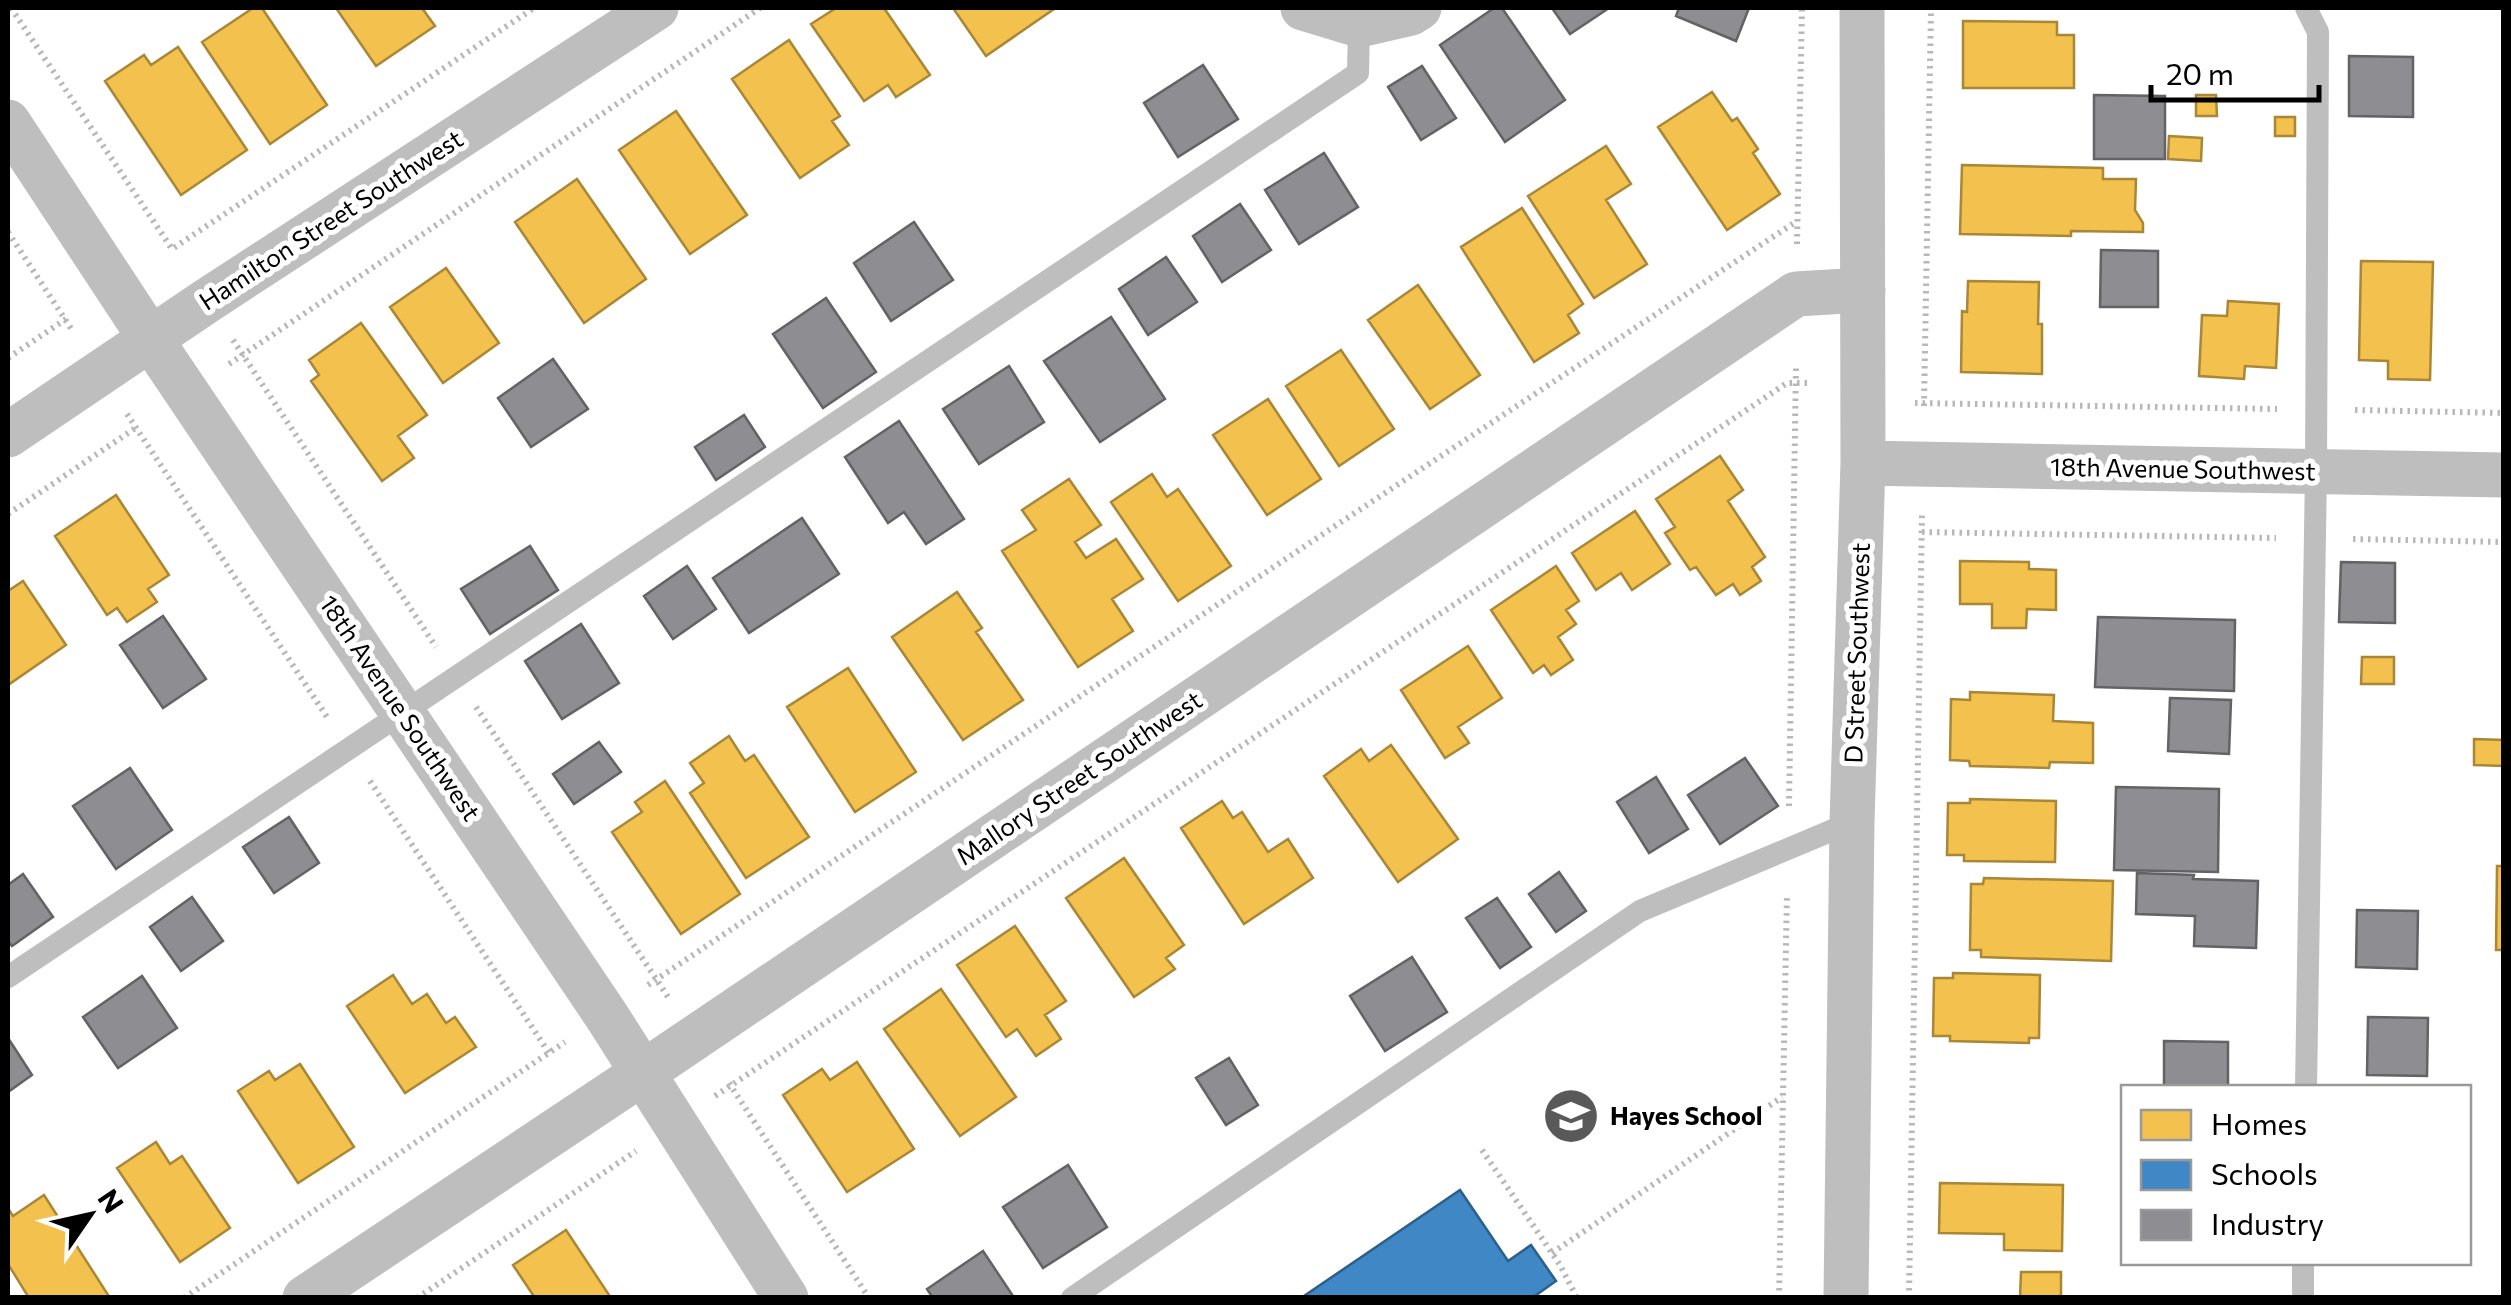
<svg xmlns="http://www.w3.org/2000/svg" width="2511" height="1305" font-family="Commissioner,sans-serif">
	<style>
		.homes { fill: #f2c14e; stroke: #a98737; stroke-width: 2.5 }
		.schools { fill: #3f88c5; stroke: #2c5f8a; stroke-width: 2.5 }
		.industry { fill: #8d8d92; stroke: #636366; stroke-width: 2.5 }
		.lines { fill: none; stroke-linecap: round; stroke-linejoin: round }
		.path { stroke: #b8b8b8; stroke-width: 6; stroke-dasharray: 2.5 5; stroke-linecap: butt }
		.service { stroke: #bebebe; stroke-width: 22 }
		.minor { stroke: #bebebe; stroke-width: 45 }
		.labels { text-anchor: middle; stroke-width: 10; stroke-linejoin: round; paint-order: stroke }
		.street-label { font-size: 25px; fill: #000; stroke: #fff }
		.poi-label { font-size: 25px; font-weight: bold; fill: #000; stroke: #fff; text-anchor: start }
	</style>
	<rect width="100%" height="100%" fill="#fff"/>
	<!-- homes -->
	<path class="homes" d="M253 8H262L327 105 270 144 202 42Z
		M336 8H422L435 26 376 66Z
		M836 8H884L930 75 896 97 888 85 864 101 811 24Z
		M953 8H1053L1054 9 986 56Z
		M1963 21 2057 22V35H2074V88H1963Z
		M789 40 840 116 832 121 849 145 800 178 732 79Z
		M178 47 247 150 181 195 105 81 144 55 151 65Z
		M1712 92 1732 121 1737 118 1758 149 1753 153 1780 194 1727 230 1658 127Z
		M2196 95H2216L2217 116H2196Z
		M676 111 747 215 690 254 619 150Z
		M2275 117H2295V136H2275Z
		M2169 136 2202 138 2201 161 2168 159Z
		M1606 146 1631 184 1606 200 1647 264 1594 298 1528 196Z
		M1962 165 2103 168V179H2136L2135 210 2143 223V232L2071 231V236L1960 234Z
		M577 179 646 279 584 323 515 222Z
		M1522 208 1583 304 1568 315 1579 333 1534 362 1461 247Z
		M2361 261 2433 262 2430 380 2388 379V361L2359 360Z
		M446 268 499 343 443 383 390 307Z
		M1968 281 2039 282 2038 324H2042V374L1961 372 1962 311 1967 312Z
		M1418 285 1480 375 1430 409 1368 320Z
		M2228 301 2279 304 2276 368 2245 366 2244 379 2199 376 2202 315 2227 316Z
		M361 323 427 415 398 436 414 458 382 481 311 381 319 375 309 360Z
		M1341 350 1394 429 1339 466 1286 386Z
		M1268 399 1321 479 1267 515 1213 435Z
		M1720 456 1743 490 1728 501 1765 557 1752 567 1761 581 1740 595 1733 584 1716 595 1696 567 1690 570 1665 533 1675 527 1656 499Z
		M1152 474 1167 497 1178 489 1231 566 1178 601 1111 502Z
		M1069 479 1101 525 1075 542 1086 558 1116 539 1143 579 1112 599 1133 631 1078 667 1002 551 1036 530 1022 510Z
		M116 495 169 575 148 589 157 602 127 622 117 608 107 615 55 536Z
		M1635 511 1670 564 1632 590 1621 573 1596 590 1572 553Z
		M1960 561 2029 562V569L2056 570V610L2027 609 2026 628H1992V604H1960Z
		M1556 566 1579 601 1566 610 1576 624 1558 637 1573 660 1551 675 1544 665 1533 673 1491 610Z
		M23 581 66 645 8 685V591Z
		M957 592 982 628 976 632 1023 700 963 740 892 637Z
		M1468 646 1502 698 1458 727 1469 743 1445 758 1401 690Z
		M2362 657H2394V684H2361Z
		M848 668 916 772 855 812 787 707Z
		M1970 692 2054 695 2053 721 2093 723V763L2050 762 2049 768 1970 766 1969 761 1950 760 1951 699 1970 700Z
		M729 736 745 761 754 755 809 837 746 878 690 793 704 783 690 763Z
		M2474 739 2504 740V766L2474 765Z
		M1391 745 1458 839 1398 882 1324 776 1361 749 1369 761Z
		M665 781 740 894 681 934 612 832 642 812 635 802Z
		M1970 799 2056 801 2055 862 1964 861V855H1947L1948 803H1970Z
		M1222 801 1233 818 1242 812 1268 852 1288 839 1313 878 1244 924 1181 828Z
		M1124 858 1184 945 1166 958 1175 969 1134 997 1066 898Z
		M2497 866H2504V950H2496Z
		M1984 878 2113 881 2111 961 1981 957V950H1970L1971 884H1983Z
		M1015 926 1066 1001 1045 1015 1061 1039 1036 1056 1017 1029 1006 1037 957 965Z
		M1953 973 2040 975 2039 1038H2029V1043L1950 1041V1036H1933L1934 978H1953Z
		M393 975 412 1004 427 994 446 1023 455 1017 476 1047 405 1093 347 1006Z
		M941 989 1016 1097 960 1136 884 1029Z
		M857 1062 914 1149 847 1192 783 1095 822 1069 830 1080Z
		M300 1064 354 1147 298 1183 238 1091 269 1071 275 1080Z
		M156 1142 170 1164 182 1156 230 1228 180 1262 117 1168Z
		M1940 1183 2063 1185 2062 1251 2004 1250V1234L1939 1233Z
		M44 1195 110 1298H29L8 1264V1208L13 1216Z
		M566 1230 611 1298H535L513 1265Z
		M2021 1272H2061V1298H2020Z"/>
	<!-- schools -->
	<path class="schools" d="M1460 1190 1508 1261 1531 1245 1556 1281 1532 1298H1301Z"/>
	<!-- industry -->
	<path class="industry" d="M1494 8H1502L1565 100 1505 142 1440 45Z
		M1552 8H1609L1570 34Z
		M1679 8H1749L1736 41 1676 16Z
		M2349 56 2413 57V117L2349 116Z
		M1203 65 1238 119 1178 157 1144 103Z
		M1422 66 1456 118 1421 140 1388 87Z
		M2094 95 2165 96V159H2094Z
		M1324 153 1358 207 1299 244 1265 190Z
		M1240 204 1271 250 1222 282 1193 236Z
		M914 222 953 280 891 321 854 263Z
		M2101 250 2158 251V307H2100Z
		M1166 257 1197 302 1148 335 1119 289Z
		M826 298 876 372 823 408 773 334Z
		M1111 317 1165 399 1100 442 1044 361Z
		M553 359 588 409 531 447 498 398Z
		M1009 366 1044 422 979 464 943 409Z
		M744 415 765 447 716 480 695 447Z
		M899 421 964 519 926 544 904 512 888 523 845 457Z
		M802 518 839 574 749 633 713 578Z
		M530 546 558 590 490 634 461 589Z
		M2341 562 2395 563V623L2339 622Z
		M687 566 716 609 673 639 644 596Z
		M163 616 206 679 163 708 120 645Z
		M2098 617 2235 620 2234 691 2095 687Z
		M581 624 619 683 562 719 525 661Z
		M2170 698 2231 700 2229 754 2168 751Z
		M599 742 621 772 574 804 553 774Z
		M1745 758 1778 806 1720 844 1688 795Z
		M130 768 172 830 116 869 73 806Z
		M1656 777 1688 829 1649 853 1617 802Z
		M2116 787 2219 789 2218 872 2114 870Z
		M289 817 319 863 274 893 243 847Z
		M1559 872 1586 911 1556 932 1529 894Z
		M2137 873 2194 875 2193 879 2258 881 2256 948 2194 946 2195 916 2136 914Z
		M23 874 53 917 12 946 8 941V885Z
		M192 897 223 941 181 971 150 927Z
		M1497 898 1531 947 1500 968 1466 918Z
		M2357 910 2418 911 2417 969 2356 967Z
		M1412 957 1447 1012 1385 1051 1350 996Z
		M142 976 177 1028 118 1068 83 1017Z
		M2368 1017 2428 1018 2427 1076 2367 1075Z
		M8 1038 32 1075 8 1092Z
		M2164 1041 2228 1042V1088H2164Z
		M1229 1058 1258 1105 1226 1125 1196 1078Z
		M1068 1165 1107 1227 1043 1268 1003 1207Z
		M983 1251 1013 1296 933 1298 927 1289Z"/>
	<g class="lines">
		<!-- path -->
		<path class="path" d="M11 8 172 249 534 8
			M8 232 72 330
			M1797 244 1802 8
			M233 340 436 647
			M8 358 69 317
			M229 364 760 8
			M1915 403 2277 409
			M1924 406 1931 8
			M2355 410 2504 413
			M127 414 327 717
			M8 514 137 427
			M1922 532 2276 538
			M2353 539 2504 542
			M476 707 668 997
			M370 781 549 1053
			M1789 806 1796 367
			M648 985 1332 528 1797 221
			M729 1083 869 1298
			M715 1096 1787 383H1812
			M1482 1150 1560 1265 1577 1298
			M1552 1253 1782 1097
			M184 1298 565 1042
			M417 1298 636 1151
			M1779 1298 1787 894
			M1909 1298 1922 514"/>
		<!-- service -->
		<path class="service" d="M8 977 1358 73 1359 25
			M2306 1088 2316 472 2318 32 2306 8
			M1072 1298 1640 911 1852 822
			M2303 1298V1262"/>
		<!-- minor -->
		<path class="minor" d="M1303 8 1359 25 1411 13 1419 8
			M8 122 150 338 606 1015 786 1298
			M8 435 208 300 656 8
			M1863 463 2504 475
			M305 1298 644 1072 1796 294 1863 290
			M1846 1298 1852 822 1863 463 1862 8"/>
	</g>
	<!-- icons -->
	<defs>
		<g id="school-disc" transform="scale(2.875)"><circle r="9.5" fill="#595959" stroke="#fff"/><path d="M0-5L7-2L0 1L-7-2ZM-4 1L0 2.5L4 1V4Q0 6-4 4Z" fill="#fff"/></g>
	</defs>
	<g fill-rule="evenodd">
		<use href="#school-disc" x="1571" y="1116"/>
	</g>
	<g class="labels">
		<!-- street labels -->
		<g class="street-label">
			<text transform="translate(331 220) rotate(-33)" y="9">Hamilton Street Southwest</text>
			<text transform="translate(2183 469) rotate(1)" y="9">18th Avenue Southwest</text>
			<text transform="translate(1857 653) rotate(-88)" y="9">D Street Southwest</text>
			<text transform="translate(400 708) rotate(56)" y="9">18th Avenue Southwest</text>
			<text transform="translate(1079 778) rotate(-34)" y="9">Mallory Street Southwest</text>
		</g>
		<!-- poi labels -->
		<g class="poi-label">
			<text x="1610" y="1125">Hayes School</text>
		</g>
	</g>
	<!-- border -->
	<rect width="2511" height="1305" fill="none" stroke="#000000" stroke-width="20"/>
	<!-- legend -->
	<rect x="2121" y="1085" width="350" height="180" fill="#ffffff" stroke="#999999" stroke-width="2.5"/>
	<rect x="2141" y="1110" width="50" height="30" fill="#f2c14e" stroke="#999999" stroke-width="2.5"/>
	<text x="2211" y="1135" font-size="30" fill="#000000">Homes</text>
	<rect x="2141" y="1160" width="50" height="30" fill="#3f88c5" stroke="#999999" stroke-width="2.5"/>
	<text x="2211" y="1185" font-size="30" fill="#000000">Schools</text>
	<rect x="2141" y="1210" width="50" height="30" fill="#8d8d92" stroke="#999999" stroke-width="2.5"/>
	<text x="2211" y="1235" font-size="30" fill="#000000">Industry</text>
	<!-- north arrow -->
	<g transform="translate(90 1215) rotate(56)" stroke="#ffffff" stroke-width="8" paint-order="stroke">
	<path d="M0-8L18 38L0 25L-18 38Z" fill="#000000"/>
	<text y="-15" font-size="28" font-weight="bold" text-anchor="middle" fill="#000000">N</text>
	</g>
	<!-- scale -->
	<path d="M2151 85v15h168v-15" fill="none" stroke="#000000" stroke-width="5"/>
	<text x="2166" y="85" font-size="30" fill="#000000" stroke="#ffffff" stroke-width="8" paint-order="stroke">20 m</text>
</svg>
